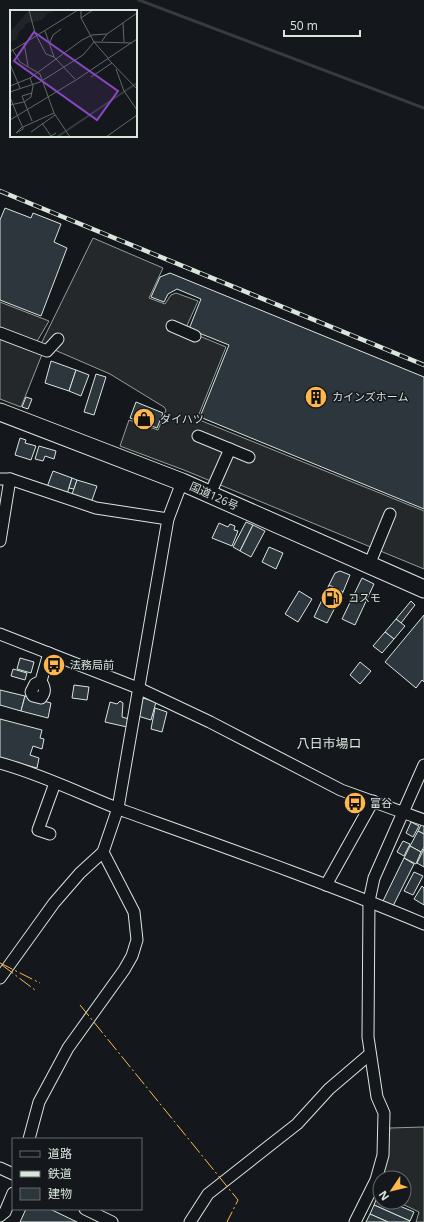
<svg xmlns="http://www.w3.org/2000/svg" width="424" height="1222" viewBox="0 0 424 1222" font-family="'Open Sans','Noto Sans JP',sans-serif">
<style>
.parking{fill:#24282b;stroke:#939e99}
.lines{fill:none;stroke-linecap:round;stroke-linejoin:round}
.stream{stroke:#363b3e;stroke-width:3}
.building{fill:#2c363c;stroke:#d8e6dc}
.minor-casing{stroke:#d8e6dc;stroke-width:13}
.highway-casing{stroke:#d8e6dc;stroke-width:19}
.minor{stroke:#14181c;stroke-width:11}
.highway{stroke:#14181c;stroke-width:17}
.rail-casing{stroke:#d8e6dc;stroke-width:4.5}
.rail{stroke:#14181c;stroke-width:3;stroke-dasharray:9;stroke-linecap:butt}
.power{stroke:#ffb74d;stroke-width:1;stroke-dasharray:14 3 2 3;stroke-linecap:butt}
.labels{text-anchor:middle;stroke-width:3;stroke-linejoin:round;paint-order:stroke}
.poi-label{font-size:11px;fill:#d8e6dc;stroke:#14181c;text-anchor:start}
.street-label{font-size:11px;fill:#d8e6dc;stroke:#14181c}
.quarter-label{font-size:13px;fill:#d8e6dc;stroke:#14181c}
.inset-river{fill:none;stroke:#363b3e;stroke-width:2}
.inset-road{fill:none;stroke:#626a69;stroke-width:1}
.view{fill:#8948c3;fill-opacity:0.15;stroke:#8948c3;stroke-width:2}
.inset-edge{fill:none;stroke:#d8e6dc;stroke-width:2}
</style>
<rect width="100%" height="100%" fill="#14181c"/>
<g class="parking">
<path d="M93 238 163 268 149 298 165 304 171 295 176 293 198 301 185 330 226 347 197 419 424 511V569L184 470 120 446 129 420 158 430 166 410 164 407 110 374 41 344Z"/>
<path d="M0 302 49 321 36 343 0 329Z"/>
<path d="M0 336 43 352 21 407 0 399Z"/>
<path d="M424 1127V1222H416L419 1212 398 1202H404V1178H382L390 1128Z"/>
</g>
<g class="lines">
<path class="stream" d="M139 0 424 108"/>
</g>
<g class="building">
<path d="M5 208 31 218 33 213 61 224 54 242 67 248 41 316 0 300V220Z"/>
<path d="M170 273 424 377V509L200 417 229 345 189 329 201 299 177 289 168 294 164 302 151 297 160 277Z"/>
<path d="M51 361 76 370 69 391 45 383Z"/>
<path d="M76 370 89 375 81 396 69 391Z"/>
<path d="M96 374 106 377 94 415 84 412Z"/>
<path d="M26 397 32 399 28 409 22 407Z"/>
<path d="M136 402 163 413 157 428 130 418Z"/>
<path d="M20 438 26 440 25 443 36 446 31 460 15 455Z"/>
<path d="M39 446 56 451 54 459 45 456 43 461 35 459Z"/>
<path d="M53 471 72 478 67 494 47 487Z"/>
<path d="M72 478 77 480 74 489 69 488Z"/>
<path d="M77 480 97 486 91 503 71 497Z"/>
<path d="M246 522 253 525 240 551 233 547Z"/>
<path d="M219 523 228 527 230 524 235 526 234 530 238 531 232 546 212 538Z"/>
<path d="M253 525 265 531 251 557 240 551Z"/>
<path d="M269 547 283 553 276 569 262 562Z"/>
<path d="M340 571 350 575 343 592 329 585 335 573Z"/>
<path d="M362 578 374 584 355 625 342 619Z"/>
<path d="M329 585 343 592 327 623 314 617Z"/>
<path d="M299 591 312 599 298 622 285 614Z"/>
<path d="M411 601 415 605 401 623 396 619Z"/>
<path d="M424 615V682L422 680 416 688 385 662Z"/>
<path d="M396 619 405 626 394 639 385 632Z"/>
<path d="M385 632 394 639 382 653 373 646Z"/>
<path d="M20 658 34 662 31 673 17 669Z"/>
<path d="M360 662 371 671 360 684 350 675Z"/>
<path d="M13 669 27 673 25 680 11 676Z"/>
<path d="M74 685 89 687 87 700 72 698Z"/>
<path d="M0 690 25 696 21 711 0 705Z"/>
<path d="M25 696 51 703 48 718 21 711Z"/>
<path d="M143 698 156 702 151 720 138 716Z"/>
<path d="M120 701 123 703 122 717 129 719 127 727 105 722 110 702 117 704Z"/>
<path d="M155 708 167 712 162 732 151 729Z"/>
<path d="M0 719 42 730 40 738 44 739 42 749 33 746 30 755 39 758 37 768 0 758Z"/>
<path d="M411 822 419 826 413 837 406 833Z"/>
<path d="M421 825 424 826V834L418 831Z"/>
<path d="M418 831 424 834V847L421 852 410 846Z"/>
<path d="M403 841 410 844 404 856 397 852Z"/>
<path d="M410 846 421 852 416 864 404 858Z"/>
<path d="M424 849V867L417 863Z"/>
<path d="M404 858 414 864 393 906 383 901Z"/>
<path d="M414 872 423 876 413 895 404 891Z"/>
<path d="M422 886 424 888V905L414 899Z"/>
<path d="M377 1197 380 1198V1202H390L414 1212 410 1221 374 1205Z"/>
<path d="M374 1205 410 1221 409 1222H388L370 1214Z"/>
<path d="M26 1209H50L77 1222H20Z"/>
<path d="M370 1214 388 1222H366Z"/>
</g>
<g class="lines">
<g class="minor-casing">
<g id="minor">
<path d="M172 326 195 336"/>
<path d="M0 333 47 351 58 339"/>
<path d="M198 436 249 457"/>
<path d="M0 479H10L96 508 168 519"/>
<path d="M210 494 230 449"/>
<path d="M0 541 10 479"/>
<path d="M369 565 390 514"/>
<path d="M0 634 138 688 210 722 341 790 424 820"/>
<path d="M41 681 35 684 31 692 33 696 41 698C46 692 45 688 41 681L49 653"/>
<path d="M0 763C44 775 85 796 127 812 227 848 326 883 424 924"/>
<path d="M50 834 38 830 55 783"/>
<path d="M326 885 373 801"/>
<path d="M0 978 54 903 80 873 103 852 118 808 168 519 182 482"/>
<path d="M29 1139 39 1102 68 1048 124 970 132 956 137 940 134 912 103 852"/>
<path d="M0 1168 13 1174"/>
<path d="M85 1209 112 1222"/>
<path d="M0 1216 5 1212 13 1193"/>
<path d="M190 1222 208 1194 297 1124 329 1089 370 1054"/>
<path d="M355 1222 376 1180 383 1155 384 1113 377 1097 368 1037 369 901 374 878 424 765"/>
</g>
</g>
<g class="highway-casing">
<path id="highway" d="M0 412 182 482 424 589"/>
</g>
<use href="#minor" class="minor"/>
<use href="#highway" class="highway"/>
<g class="rail-casing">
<path id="rail" d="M0 191 424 365"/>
</g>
<use href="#rail" class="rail"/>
<g class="power">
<path d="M0 963 40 983"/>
<path d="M2 965 35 990"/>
<path d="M80 1005 238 1200 227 1222"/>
</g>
</g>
<defs>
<g id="building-disc" transform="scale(1.15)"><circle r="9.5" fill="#ffb74d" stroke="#14181c"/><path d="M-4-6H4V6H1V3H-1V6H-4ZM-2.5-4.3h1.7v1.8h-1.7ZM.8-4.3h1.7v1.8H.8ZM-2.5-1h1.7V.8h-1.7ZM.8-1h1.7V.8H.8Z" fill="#111"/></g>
<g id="shop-disc" transform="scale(1.15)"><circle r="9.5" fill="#ffb74d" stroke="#14181c"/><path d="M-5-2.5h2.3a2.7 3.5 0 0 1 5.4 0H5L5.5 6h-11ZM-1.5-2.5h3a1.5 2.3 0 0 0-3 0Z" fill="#111"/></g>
<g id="fuel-disc" transform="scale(1.15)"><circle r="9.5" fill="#ffb74d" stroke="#14181c"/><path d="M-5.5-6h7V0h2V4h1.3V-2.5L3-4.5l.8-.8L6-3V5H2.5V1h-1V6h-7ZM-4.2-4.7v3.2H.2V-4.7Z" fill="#111"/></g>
<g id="bus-disc" transform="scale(1.15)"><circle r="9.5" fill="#ffb74d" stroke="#14181c"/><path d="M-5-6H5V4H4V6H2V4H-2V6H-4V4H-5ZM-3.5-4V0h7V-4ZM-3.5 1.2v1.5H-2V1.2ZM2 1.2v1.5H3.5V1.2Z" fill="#111"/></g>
</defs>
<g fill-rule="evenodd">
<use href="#building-disc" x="316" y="397"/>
<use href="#shop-disc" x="144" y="419"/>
<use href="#fuel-disc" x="332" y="598"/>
<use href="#bus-disc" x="54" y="665"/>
<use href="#bus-disc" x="355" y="803"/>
</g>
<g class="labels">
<g class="poi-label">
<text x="332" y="401">カインズホーム</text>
<text x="160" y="423">ダイハツ</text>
<text x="348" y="602">コスモ</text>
<text x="70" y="669">法務局前</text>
<text x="370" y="807">富谷</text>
</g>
<g class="street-label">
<text transform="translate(214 496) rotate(24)" y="4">国道126号</text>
</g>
<g class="quarter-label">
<text x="329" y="748">八日市場ロ</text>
</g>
</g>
<g transform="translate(10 10)">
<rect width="127" height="127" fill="#14181c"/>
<path d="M19 0H47L38 3 32 10 15 14V17L9 22 7 29 1 32 0 22Z" fill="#202428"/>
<path class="inset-river" d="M47 127 127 73"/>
<path class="inset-road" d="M19 0 25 23 36 44 44 47M71 0V8L84 32 122 33M71 8 83 0M113 13 114 32M35 21 44 47 65 69M92 31 97 24 127 3M40 32 43 25 51 19M14 33 18 56M2 39 10 52 30 64 44 103 60 127M0 42 68 0M98 49 127 79M0 54 10 78M106 59 114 81 127 100M81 67 102 53M0 76 20 68 72 30 82 25 97 24M0 82 30 72 73 45 84 32 98 48M22 83 12 86 22 111M0 87 8 107 13 118V119L6 123 12 117M0 95 14 92 21 87 23 76 20 68M0 110 66 70 127 29M32 113 41 126 46 123M13 117 44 103M21 122 45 105M96 127 127 105"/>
<path class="view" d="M24 22 108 81 87 110 4 51Z"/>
<rect width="127" height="127" class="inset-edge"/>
</g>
<rect x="12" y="1138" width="130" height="72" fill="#14181c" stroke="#626a69"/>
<rect x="20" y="1151" width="20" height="6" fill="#14181c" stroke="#626a69"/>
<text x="48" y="1158" font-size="12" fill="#d8e6dc">道路</text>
<rect x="20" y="1171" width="20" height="6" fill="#d8e6dc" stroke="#626a69"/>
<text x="48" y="1178" font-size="12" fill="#d8e6dc">鉄道</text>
<rect x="20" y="1188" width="20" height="12" fill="#2c363c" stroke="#626a69"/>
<text x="48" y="1198" font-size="12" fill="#d8e6dc">建物</text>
<g transform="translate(392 1190) rotate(235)"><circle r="19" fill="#14181c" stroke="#626a69"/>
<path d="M0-3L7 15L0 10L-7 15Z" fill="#ffb74d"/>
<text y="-6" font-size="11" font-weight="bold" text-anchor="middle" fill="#d8e6dc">N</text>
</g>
<path d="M284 30v6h76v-6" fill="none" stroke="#d8e6dc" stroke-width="2"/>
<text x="290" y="30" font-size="12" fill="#d8e6dc" stroke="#14181c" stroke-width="3" paint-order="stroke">50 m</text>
</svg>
